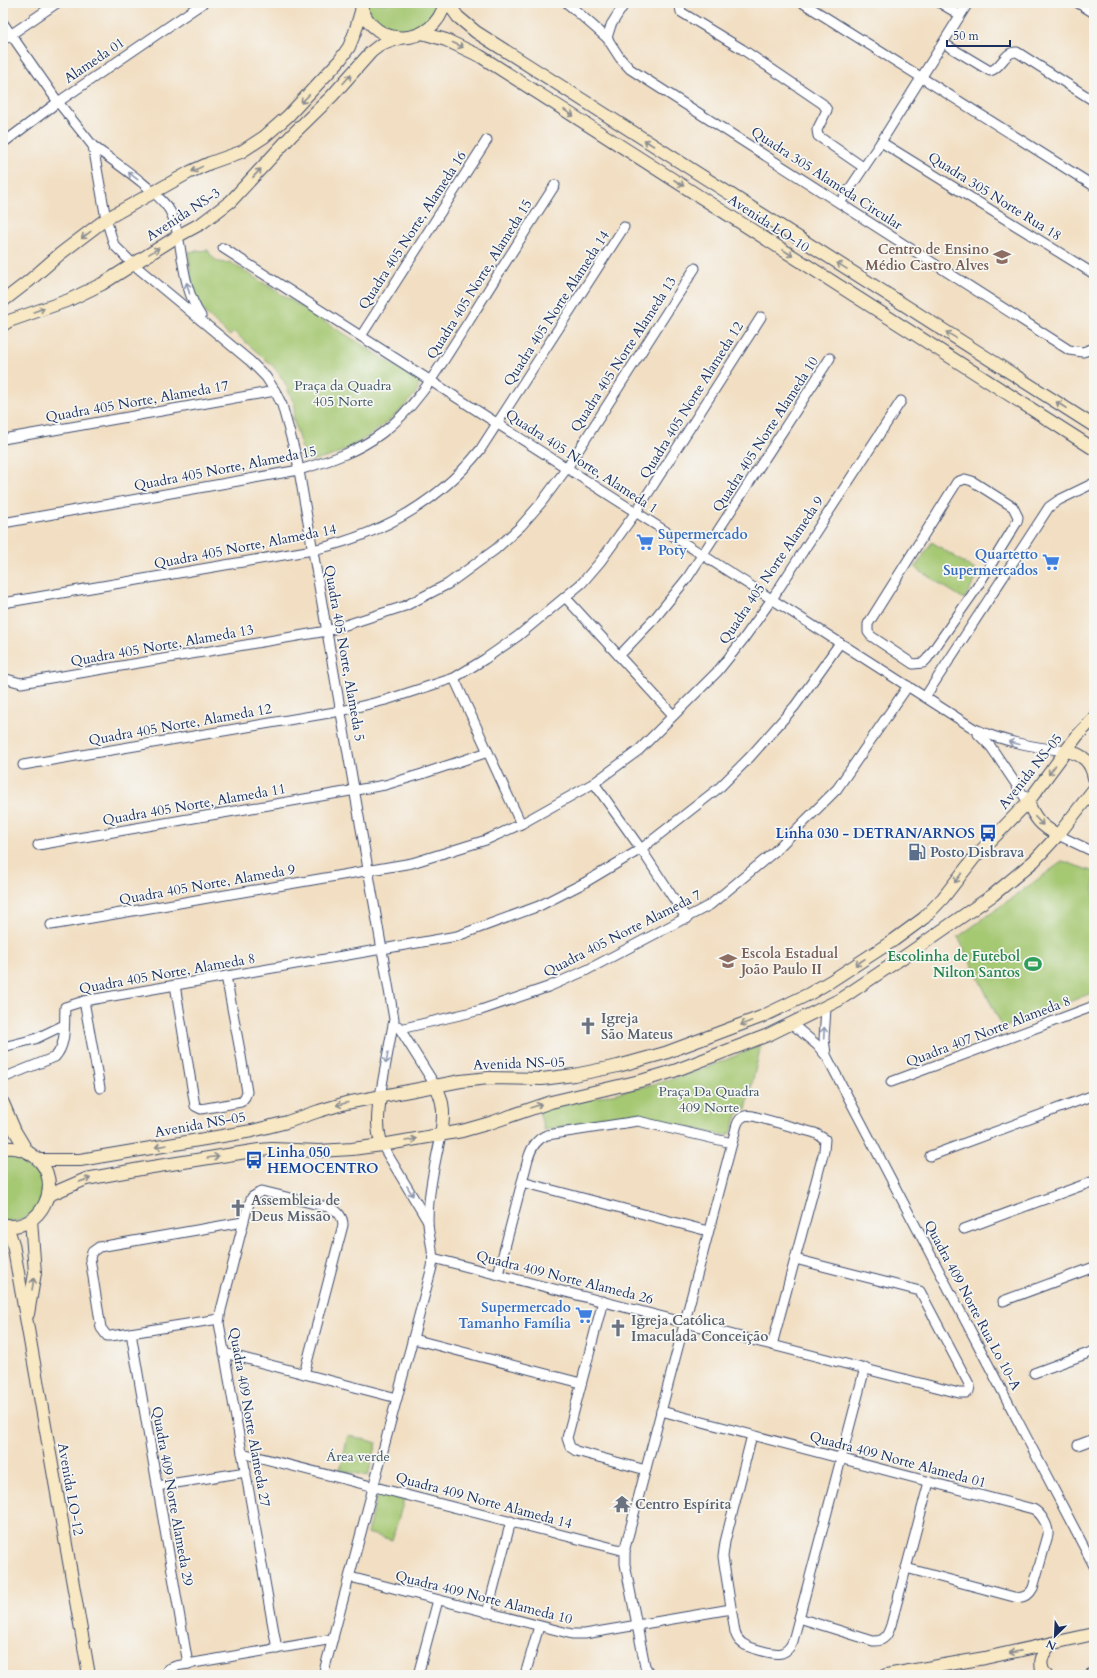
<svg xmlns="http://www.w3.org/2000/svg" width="1097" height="1678" viewBox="0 0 1097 1678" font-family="Cardo,serif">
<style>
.green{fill:#a5c872;stroke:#607c68}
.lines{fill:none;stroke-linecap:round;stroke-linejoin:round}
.street-casing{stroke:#3b496d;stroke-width:11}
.secondary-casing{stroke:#3b496d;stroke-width:14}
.street{stroke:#fff;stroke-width:9}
.secondary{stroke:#f8e8c3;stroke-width:12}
.oneway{stroke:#8a8c90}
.oneway2{stroke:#8d97ae}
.labels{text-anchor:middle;stroke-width:3.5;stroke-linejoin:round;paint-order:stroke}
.street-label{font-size:14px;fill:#1b2f5e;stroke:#f6f6f2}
.education-label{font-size:14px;font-weight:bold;fill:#785e54;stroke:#f6f6f2;text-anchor:end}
.park-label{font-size:14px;fill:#3e5563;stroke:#f6f6f2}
.shop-label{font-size:14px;font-weight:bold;fill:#366cbe;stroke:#f6f6f2;text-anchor:end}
.transit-label{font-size:14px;font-weight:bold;fill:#164399;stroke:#f6f6f2;text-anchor:end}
.service-label{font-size:14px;font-weight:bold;fill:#4e5e75;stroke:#f6f6f2;text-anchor:start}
.leisure-label{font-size:14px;font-weight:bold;fill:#27864d;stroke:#f6f6f2;text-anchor:end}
.worship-label{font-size:14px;font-weight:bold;fill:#5b616d;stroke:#f6f6f2;text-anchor:start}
</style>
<rect width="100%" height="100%" fill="#f6f6f2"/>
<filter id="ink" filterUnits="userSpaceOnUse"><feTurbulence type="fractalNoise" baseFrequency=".025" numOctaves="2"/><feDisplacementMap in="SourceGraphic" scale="8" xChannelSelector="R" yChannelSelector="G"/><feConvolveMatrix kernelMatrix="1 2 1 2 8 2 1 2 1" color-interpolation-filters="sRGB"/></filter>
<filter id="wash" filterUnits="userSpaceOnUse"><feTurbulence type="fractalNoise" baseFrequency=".012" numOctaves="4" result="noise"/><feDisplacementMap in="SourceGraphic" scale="16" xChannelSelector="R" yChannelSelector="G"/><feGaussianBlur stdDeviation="0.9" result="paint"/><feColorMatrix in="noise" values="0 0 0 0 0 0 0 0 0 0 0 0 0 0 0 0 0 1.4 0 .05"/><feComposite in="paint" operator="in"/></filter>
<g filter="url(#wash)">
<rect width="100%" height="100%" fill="#f2dfc3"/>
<g class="green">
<path d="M366 3H437C426 41 377 40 366 3Z"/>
<path d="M208 250C212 259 220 265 230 262L418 380C422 388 414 395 409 401 391 423 337 463 308 460L303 453 293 418 295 406 284 381 273 366 234 332 230 336C221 328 211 320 203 310 191 295 191 270 188 252Z"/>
<path d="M932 542 980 573 964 599 915 568Z"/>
<path d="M1063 861 1094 872V992L1003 1028 958 937Z"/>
<path d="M761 1045 746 1110 737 1115 731 1133 725 1136 638 1116H628L544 1130 539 1111C585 1099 631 1091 676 1078 705 1069 733 1057 761 1045Z"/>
<path d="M3 1152 24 1154 41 1168 46 1189 37 1210 19 1221H3Z"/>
<path d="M348 1435 377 1443 368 1476 340 1470Z"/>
<path d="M380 1495H383L404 1500 392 1540 367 1533 376 1499Z"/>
</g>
</g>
<g filter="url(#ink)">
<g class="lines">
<g class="street-casing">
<g id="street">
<path d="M567 3 607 38 620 58 630 69 1069 350 1083 352 1094 348"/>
<path d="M682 3 680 7 681 12 742 49 823 104 827 110 817 130 818 136 863 167"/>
<path d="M803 3 1094 186"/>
<path d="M940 3 960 15"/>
<path d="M1078 3 1094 13"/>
<path d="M3 23 58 102 93 146 106 219 114 245 133 264 250 361 266 377 275 391 282 405 297 459 394 1019 380 1096"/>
<path d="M607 38 611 25 625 3"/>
<path d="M3 40 57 3"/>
<path d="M943 43 990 71C1002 68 1004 51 1017 52L1094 101"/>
<path d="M881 142 1094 274"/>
<path d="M3 143 58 102 203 3"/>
<path d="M93 146C113 161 158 191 170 211 176 222 178 235 180 246 184 271 187 295 201 316"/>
<path d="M840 203 881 142 968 3"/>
<path d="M223 248 973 728C1003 742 1034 747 1066 751"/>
<path d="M361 336 487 140"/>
<path d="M3 439 275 391"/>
<path d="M965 479 972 481 1013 507 1018 517 1017 522 974 592 927 659 923 663 913 664 871 636 868 632V624L957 482Z"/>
<path d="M3 523 299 470C329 461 357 452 382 433 420 405 443 360 469 321 497 275 526 230 555 185"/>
<path d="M565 597 673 715"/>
<path d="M3 603 313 550C379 535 437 504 480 450L624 227"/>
<path d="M619 656 655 618 688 577 830 358"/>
<path d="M3 678 21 683 327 631 405 606 448 584 496 549 521 526 541 503 567 468 695 268"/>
<path d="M454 678 521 824"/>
<path d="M925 697 1049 507 1059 500 1094 483"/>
<path d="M978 734 991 747 1028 802"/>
<path d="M23 765 341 711 386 700 454 678 485 659 518 636 582 583 600 562 636 512 761 317"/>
<path d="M594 783 641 849 687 919"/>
<path d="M1058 835 1094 852"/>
<path d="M38 845 385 785 422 774 488 752"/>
<path d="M51 925 412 863 486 840 521 824 594 783 639 750 718 671 742 641 772 599 901 401"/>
<path d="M175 985 195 1106 201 1109 241 1102 245 1097 247 1092 241 1056 226 976"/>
<path d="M84 1001 100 1088"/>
<path d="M826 1008 824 1039 826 1054"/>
<path d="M792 1024 817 1045 827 1057 1094 1566"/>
<path d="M398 1026 435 1085"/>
<path d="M400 1029 481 1010 548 987 587 970 710 905 774 852 837 789 908 686"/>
<path d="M3 1047 35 1039 64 1025"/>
<path d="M3 1078 55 1057C67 1044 64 1024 65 1007L84 1001 457 936 539 906 584 883 641 849 720 787 750 757 795 706 840 643"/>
<path d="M891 1082 1094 1006"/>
<path d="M382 1145 428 1222"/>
<path d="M930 1156 1094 1095"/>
<path d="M522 1182 708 1231"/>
<path d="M964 1229 1094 1181"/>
<path d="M433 1258 959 1393H966L969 1391 970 1386 920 1291 795 1259"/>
<path d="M498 1274 528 1159C531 1148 536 1139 547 1135L638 1121 732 1143"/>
<path d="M603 1301 567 1438 570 1447 576 1451 646 1470"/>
<path d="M1003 1301 1094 1267"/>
<path d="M219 1319 111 1336H107L101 1328 90 1258 92 1252 99 1247 243 1222"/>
<path d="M131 1333 188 1664"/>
<path d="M413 1339 581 1383"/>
<path d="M224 1353 397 1398"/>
<path d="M1034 1373 1094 1351"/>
<path d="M661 1411 1033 1509C1041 1513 1049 1526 1048 1535L1033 1588C1029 1596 1023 1599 1014 1597L906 1568"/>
<path d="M752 1435 725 1542 723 1557 735 1632C736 1636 738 1640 742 1643 748 1648 774 1655 782 1653 787 1651 791 1646 793 1641L865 1368"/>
<path d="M1078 1445 1094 1439"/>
<path d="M242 1453 625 1551"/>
<path d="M157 1486 246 1472"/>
<path d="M350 1577 572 1634H585L731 1609"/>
<path d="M487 1613 511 1521"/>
<path d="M799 1618 873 1641C885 1642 888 1634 891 1625L929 1482"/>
<path d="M277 1649 219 1323 221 1310 247 1209 252 1197 262 1191 331 1208C338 1211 343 1217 343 1225L304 1374"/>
<path d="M164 1675 168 1669 176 1666 333 1639"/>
<path d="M323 1675 432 1267C435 1251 428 1237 428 1221 428 1193 435 1163 441 1135"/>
<path d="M418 1675 438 1600"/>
<path d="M525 1675 539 1626"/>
<path d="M650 1675 645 1666 625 1564V1548L736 1128C738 1119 743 1114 753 1116L815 1133 825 1139 824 1151 772 1345"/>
</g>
</g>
<g class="secondary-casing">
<g id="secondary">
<path d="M448 3 458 17 476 32 1094 426"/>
<path d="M361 6C374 50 434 47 445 3"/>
<path d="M422 33 446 40 480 56 1094 449"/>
<path d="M3 301 29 281 60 254 106 219 190 172 210 163 241 152 264 137 288 116 340 60 349 47 355 32 362 8"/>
<path d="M3 325 9 321 69 300 102 284 178 236 202 223 231 201 292 135 332 96 371 52 380 45 400 38"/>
<path d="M1066 751C1083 754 1091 762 1094 778"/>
<path d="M1028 802C1035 819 1041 826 1058 835"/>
<path d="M435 1085C445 1102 444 1116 441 1135"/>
<path d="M380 1096C378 1113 376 1129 382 1145"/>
<path d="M3 1103 15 1131 27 1151"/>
<path d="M3 1148C16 1147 25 1149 35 1157 66 1181 41 1234 3 1225"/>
<path d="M39 1160H80L252 1131 287 1122 319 1111 346 1103 461 1081 489 1078 542 1079 574 1075 618 1066 665 1053 761 1017 809 994 831 981 894 940 924 918 943 898 974 858 1028 802 1077 736 1094 718"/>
<path d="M49 1195 86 1179 146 1168 259 1150 272 1149 319 1151 352 1149 382 1145 462 1131 490 1123 551 1102 644 1080 674 1071 768 1035 839 1000 908 954 993 895 1034 861 1058 835 1094 789"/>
<path d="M7 1225 13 1244 89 1675"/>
<path d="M28 1314 35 1273 31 1220"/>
<path d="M886 1675 985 1658 1094 1634"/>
<path d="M1046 1675C1037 1665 1042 1654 1050 1645"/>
<path d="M1091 1675 1094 1674"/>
</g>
</g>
<use href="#street" class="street"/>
<use href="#secondary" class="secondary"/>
</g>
<defs><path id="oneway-shaft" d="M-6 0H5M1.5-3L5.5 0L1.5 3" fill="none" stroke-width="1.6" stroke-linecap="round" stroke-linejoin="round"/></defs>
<g class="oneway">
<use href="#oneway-shaft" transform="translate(458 45) rotate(24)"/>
<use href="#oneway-shaft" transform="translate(347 79) rotate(-49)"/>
<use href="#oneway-shaft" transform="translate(305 99) rotate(134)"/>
<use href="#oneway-shaft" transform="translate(569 113) rotate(33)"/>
<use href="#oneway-shaft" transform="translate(649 143) rotate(-147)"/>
<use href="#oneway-shaft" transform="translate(197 169) rotate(154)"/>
<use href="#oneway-shaft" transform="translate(257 173) rotate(-47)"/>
<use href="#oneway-shaft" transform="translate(679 183) rotate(33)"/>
<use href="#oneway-shaft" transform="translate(86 235) rotate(142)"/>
<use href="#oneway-shaft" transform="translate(154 251) rotate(-32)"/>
<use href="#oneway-shaft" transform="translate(788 253) rotate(33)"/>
<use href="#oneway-shaft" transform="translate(842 266) rotate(-148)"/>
<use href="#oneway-shaft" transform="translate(39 310) rotate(-20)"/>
<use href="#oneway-shaft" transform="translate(951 335) rotate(-148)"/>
<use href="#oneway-shaft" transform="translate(1061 405) rotate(-147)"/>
<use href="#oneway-shaft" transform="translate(1052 770) rotate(127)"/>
<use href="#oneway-shaft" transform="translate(1039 821) rotate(46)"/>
<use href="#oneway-shaft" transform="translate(958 878) rotate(127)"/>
<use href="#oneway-shaft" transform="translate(860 962) rotate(147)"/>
<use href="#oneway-shaft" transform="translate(746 1023) rotate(158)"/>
<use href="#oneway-shaft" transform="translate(342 1104) rotate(166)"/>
<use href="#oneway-shaft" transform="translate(536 1106) rotate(-18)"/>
<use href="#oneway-shaft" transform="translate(411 1140) rotate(-10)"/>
<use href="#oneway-shaft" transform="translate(161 1146) rotate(170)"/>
<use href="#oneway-shaft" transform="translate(213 1157) rotate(-9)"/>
<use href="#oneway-shaft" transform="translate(85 1180) rotate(-19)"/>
<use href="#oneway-shaft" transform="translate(33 1284) rotate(-81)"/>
<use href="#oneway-shaft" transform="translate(1015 1652) rotate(169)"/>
</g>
<g class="oneway2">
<use href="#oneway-shaft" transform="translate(133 176) rotate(-142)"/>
<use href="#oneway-shaft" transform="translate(188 288) rotate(-105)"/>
<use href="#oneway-shaft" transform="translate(1014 743) rotate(-166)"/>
<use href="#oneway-shaft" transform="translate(824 1033) rotate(-87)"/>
<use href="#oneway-shaft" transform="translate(387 1058) rotate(101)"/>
<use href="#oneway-shaft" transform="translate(410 1191) rotate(59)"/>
</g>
</g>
<defs>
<g id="school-bare" transform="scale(1.38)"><path d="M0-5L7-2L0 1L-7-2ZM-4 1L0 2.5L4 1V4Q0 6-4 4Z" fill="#8d6e63" stroke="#f6f6f2" stroke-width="2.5" paint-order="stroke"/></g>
<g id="supermarket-bare" transform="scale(1.38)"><path d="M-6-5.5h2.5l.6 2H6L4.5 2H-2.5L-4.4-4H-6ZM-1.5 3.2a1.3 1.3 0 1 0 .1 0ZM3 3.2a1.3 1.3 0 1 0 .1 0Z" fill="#3f7fe0" stroke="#f6f6f2" stroke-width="2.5" paint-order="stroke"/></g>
<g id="bus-bare" transform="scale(1.38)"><path d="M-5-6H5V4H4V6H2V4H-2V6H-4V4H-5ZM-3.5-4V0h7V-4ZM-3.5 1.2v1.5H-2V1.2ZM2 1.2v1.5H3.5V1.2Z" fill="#1a4fb4" stroke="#f6f6f2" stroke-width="2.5" paint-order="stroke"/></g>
<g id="fuel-bare" transform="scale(1.38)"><path d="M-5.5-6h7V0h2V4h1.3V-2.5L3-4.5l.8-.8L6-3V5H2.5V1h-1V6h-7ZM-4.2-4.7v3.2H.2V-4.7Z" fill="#5c6f8a" stroke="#f6f6f2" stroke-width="2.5" paint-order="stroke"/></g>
<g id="stadium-bare" transform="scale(1.38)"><path d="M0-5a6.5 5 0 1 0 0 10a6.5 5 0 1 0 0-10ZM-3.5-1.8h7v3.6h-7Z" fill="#2e9e5b" stroke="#f6f6f2" stroke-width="2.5" paint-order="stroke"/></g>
<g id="church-bare" transform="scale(1.38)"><path d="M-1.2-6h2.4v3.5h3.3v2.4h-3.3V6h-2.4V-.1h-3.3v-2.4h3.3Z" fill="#6b7280" stroke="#f6f6f2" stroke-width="2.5" paint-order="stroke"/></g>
<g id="temple-bare" transform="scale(1.38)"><path d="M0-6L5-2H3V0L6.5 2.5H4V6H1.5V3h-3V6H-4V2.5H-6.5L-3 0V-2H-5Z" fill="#6b7280" stroke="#f6f6f2" stroke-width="2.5" paint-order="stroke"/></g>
</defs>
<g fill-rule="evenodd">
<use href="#school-bare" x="1002" y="257"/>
<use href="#supermarket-bare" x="645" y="542"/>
<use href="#supermarket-bare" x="1051" y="562"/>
<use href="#bus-bare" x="988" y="833"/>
<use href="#fuel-bare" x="917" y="852"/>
<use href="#school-bare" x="728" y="961"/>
<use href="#stadium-bare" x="1033" y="964"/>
<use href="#church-bare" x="588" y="1026"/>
<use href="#bus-bare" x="254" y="1160"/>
<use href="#church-bare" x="238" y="1208"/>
<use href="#supermarket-bare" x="584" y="1315"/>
<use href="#church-bare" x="618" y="1328"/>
<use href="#temple-bare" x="622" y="1504"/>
</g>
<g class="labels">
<g class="street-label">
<text transform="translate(94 60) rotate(-34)" y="5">Alameda 01</text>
<text transform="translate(827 178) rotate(33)" y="5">Quadra 305 Alameda Circular</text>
<text transform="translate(995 196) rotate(32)" y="5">Quadra 305 Norte Rua 18</text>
<text transform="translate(183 214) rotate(-33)" y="5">Avenida NS-3</text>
<text transform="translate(769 223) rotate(33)" y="5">Avenida LO-10</text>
<text transform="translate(412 230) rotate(-57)" y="5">Quadra 405 Norte, Alameda 16</text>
<text transform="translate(479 279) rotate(-58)" y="5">Quadra 405 Norte, Alameda 15</text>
<text transform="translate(556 308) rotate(-57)" y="5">Quadra 405 Norte Alameda 14</text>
<text transform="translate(623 354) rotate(-57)" y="5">Quadra 405 Norte Alameda 13</text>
<text transform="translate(691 400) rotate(-58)" y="5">Quadra 405 Norte Alameda 12</text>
<text transform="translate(137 401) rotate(-10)" y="5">Quadra 405 Norte, Alameda 17</text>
<text transform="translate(765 434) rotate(-57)" y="5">Quadra 405 Norte Alameda 10</text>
<text transform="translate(582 461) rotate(33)" y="5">Quadra 405 Norte, Alameda 1</text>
<text transform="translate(225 468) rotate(-11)" y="5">Quadra 405 Norte, Alameda 15</text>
<text transform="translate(245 546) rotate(-11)" y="5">Quadra 405 Norte, Alameda 14</text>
<text transform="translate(771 570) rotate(-56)" y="5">Quadra 405 Norte Alameda 9</text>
<text transform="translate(162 645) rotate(-10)" y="5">Quadra 405 Norte, Alameda 13</text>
<text transform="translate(345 653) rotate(80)" y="5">Quadra 405 Norte, Alameda 5</text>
<text transform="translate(180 724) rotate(-10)" y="5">Quadra 405 Norte, Alameda 12</text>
<text transform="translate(1030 771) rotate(-51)" y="5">Avenida NS-05</text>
<text transform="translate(194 804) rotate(-10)" y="5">Quadra 405 Norte, Alameda 11</text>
<text transform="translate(207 884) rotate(-10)" y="5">Quadra 405 Norte, Alameda 9</text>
<text transform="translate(622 933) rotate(-27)" y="5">Quadra 405 Norte Alameda 7</text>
<text transform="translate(167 973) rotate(-10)" y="5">Quadra 405 Norte, Alameda 8</text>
<text transform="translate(988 1031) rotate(-21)" y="5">Quadra 407 Norte Alameda 8</text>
<text transform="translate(519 1063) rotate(-2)" y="5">Avenida NS-05</text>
<text transform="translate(200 1124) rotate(-10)" y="5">Avenida NS-05</text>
<text transform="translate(565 1277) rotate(14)" y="5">Quadra 409 Norte Alameda 26</text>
<text transform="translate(973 1305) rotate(62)" y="5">Quadra 409 Norte Rua Lo 10-A</text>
<text transform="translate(250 1417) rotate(80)" y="5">Quadra 409 Norte Alameda 27</text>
<text transform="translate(898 1459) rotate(15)" y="5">Quadra 409 Norte Alameda 01</text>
<text transform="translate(71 1489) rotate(80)" y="5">Avenida LO-12</text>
<text transform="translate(173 1496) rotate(80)" y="5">Quadra 409 Norte Alameda 29</text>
<text transform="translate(484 1500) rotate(15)" y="5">Quadra 409 Norte Alameda 14</text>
<text transform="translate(484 1597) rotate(14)" y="5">Quadra 409 Norte Alameda 10</text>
</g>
<g class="education-label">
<text x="989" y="254">Centro de Ensino<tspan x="989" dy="16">Médio Castro Alves</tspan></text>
<text x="741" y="958" text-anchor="start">Escola Estadual<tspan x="741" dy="16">João Paulo II</tspan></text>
</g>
<g class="park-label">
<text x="343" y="390">Praça da Quadra<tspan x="343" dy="16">405 Norte</tspan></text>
<text x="709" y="1096">Praça Da Quadra<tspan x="709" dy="16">409 Norte</tspan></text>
<text x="358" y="1461">Área verde</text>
</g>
<g class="shop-label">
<text x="658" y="539" text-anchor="start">Supermercado<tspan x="658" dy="16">Poty</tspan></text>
<text x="1038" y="559">Quartetto<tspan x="1038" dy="16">Supermercados</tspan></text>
<text x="571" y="1312">Supermercado<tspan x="571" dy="16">Tamanho Família</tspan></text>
</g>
<g class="transit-label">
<text x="975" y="838">Linha 030 - DETRAN/ARNOS</text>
<text x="267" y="1157" text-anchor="start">Linha 050<tspan x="267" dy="16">HEMOCENTRO</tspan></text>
</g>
<g class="service-label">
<text x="930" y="857">Posto Disbrava</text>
</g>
<g class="leisure-label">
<text x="1020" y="961">Escolinha de Futebol<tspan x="1020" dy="16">Nilton Santos</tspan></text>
</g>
<g class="worship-label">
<text x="601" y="1023">Igreja<tspan x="601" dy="16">São Mateus</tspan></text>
<text x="251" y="1205">Assembleia de<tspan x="251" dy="16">Deus Missão</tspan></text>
<text x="631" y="1325">Igreja Católica<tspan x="631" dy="16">Imaculada Conceição</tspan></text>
<text x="635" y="1509">Centro Espírita</text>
</g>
</g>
<rect width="1097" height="1678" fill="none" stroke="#f6f6f2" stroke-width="16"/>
<g transform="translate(1055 1636) rotate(204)" stroke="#f6f6f2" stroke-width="3" paint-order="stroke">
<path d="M0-3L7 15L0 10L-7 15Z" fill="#1b2f5e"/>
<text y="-6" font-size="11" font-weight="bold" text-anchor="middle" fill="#1b2f5e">N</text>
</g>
<path d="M947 40v6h63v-6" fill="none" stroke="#1b2f5e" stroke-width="2"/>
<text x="953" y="40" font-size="12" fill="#1b2f5e" stroke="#f6f6f2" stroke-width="3" paint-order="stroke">50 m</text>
</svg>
